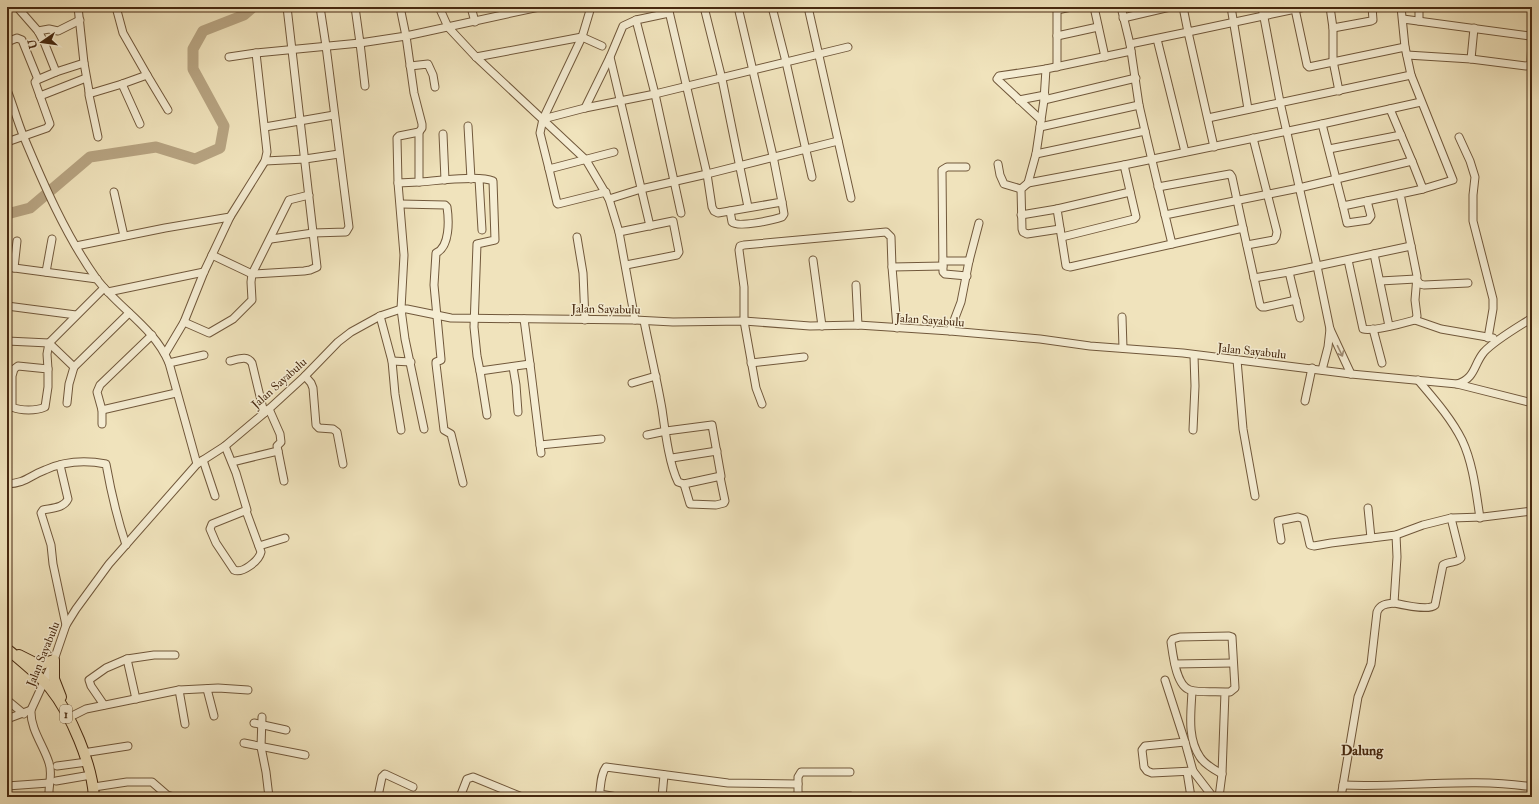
<svg xmlns="http://www.w3.org/2000/svg" width="1539" height="804" viewBox="0 0 1539 804" font-family="'IM FELL Double Pica',serif">
<style>
.lines{fill:none;stroke-linecap:round;stroke-linejoin:round}
.river{stroke:#b7a482;stroke-width:11}
.minor-casing{stroke:#71583b;stroke-width:9}
.highway-casing{stroke:#472910;stroke-width:12}
.minor{stroke:#f5edd3;stroke-width:7}
.highway{stroke:#f0e3bc;stroke-width:10}
.oneway{stroke:#9e8b72}
.labels{text-anchor:middle;stroke-width:3;stroke-linejoin:round;paint-order:stroke}
.shield{fill:#f5edd3;stroke:#7b644a;stroke-width:1}
.shield-label{font-size:11px;font-weight:bold;fill:#472910}
.street-label{font-size:12px;fill:#472910;stroke:#f5edd3}
.quarter-label{font-size:14px;font-weight:bold;fill:#472910;stroke:#f5edd3}
</style>
<rect width="100%" height="100%" fill="#f0e3bc"/>
<filter id="stains"><feTurbulence type="fractalNoise" baseFrequency=".005" numOctaves="4"/><feColorMatrix values="0 0 0 0 .2 0 0 0 0 .09 0 0 0 0 .02 0 0 0 .5 -.17"/></filter>
<radialGradient id="worn" r=".72"><stop offset=".6" stop-color="#630" stop-opacity="0"/><stop offset="1" stop-color="#630" stop-opacity=".3"/></radialGradient>
<g class="lines">
<path class="river" d="M7 214 30 208 90 157 156 147 195 159 220 148 224 126 193 69V49L203 31 244 15 253 7"/>
<g class="minor-casing">
<g id="minor">
<path d="M17 7 38 31 44 42 56 72 37 80"/>
<path d="M78 7 84 63 89 91 92 93 122 84 147 75 123 33 116 7"/>
<path d="M210 7H214"/>
<path d="M355 7 360 43 406 36 400 7"/>
<path d="M439 7 448 27 476 57 586 160 609 199 641 189 707 174 838 141"/>
<path d="M471 7 475 22"/>
<path d="M591 7 582 37 543 119 540 133 549 169 614 152"/>
<path d="M668 7 707 174 712 207 714 211 718 213 782 202 773 156 738 7"/>
<path d="M704 7 722 79 748 207"/>
<path d="M772 7 786 62 812 177"/>
<path d="M808 7 851 198"/>
<path d="M1094 7 1105 57"/>
<path d="M1121 7 1130 44 1139 105 1145 131"/>
<path d="M1183 7 1188 32 1305 7"/>
<path d="M1231 7 1248 109"/>
<path d="M1262 7 1280 102 1317 266 1330 329 1351 374"/>
<path d="M1330 7 1333 28V61L1339 91"/>
<path d="M1419 7V21"/>
<path d="M1295 9 1307 65 1309 67 1405 47"/>
<path d="M1057 10 1071 7"/>
<path d="M1123 18 1170 7"/>
<path d="M1403 19 1530 36 1532 38 1531 62 1530 65 1526 66 1471 59 1407 55"/>
<path d="M636 20 655 94 681 213"/>
<path d="M1333 28 1371 21 1373 20 1372 7"/>
<path d="M38 31 49 29 58 31 80 20"/>
<path d="M1057 36 1098 27"/>
<path d="M1157 39 1185 152"/>
<path d="M7 42 17 38 22 40 37 77V80L35 82 50 124 47 128 7 142"/>
<path d="M1130 44 1188 32 1214 147"/>
<path d="M229 57 256 53 360 43 365 86"/>
<path d="M476 57 582 37 602 46"/>
<path d="M1471 59 1474 28"/>
<path d="M410 66 428 64 433 75 435 87"/>
<path d="M1057 67V7"/>
<path d="M56 72 84 63"/>
<path d="M147 75 168 110"/>
<path d="M122 84 140 124"/>
<path d="M7 90C13 105 17 120 23 135 43 183 66 236 96 278 118 308 154 327 169 363L197 464"/>
<path d="M89 91V95L98 137"/>
<path d="M40 96 86 78"/>
<path d="M1019 100 1045 95"/>
<path d="M1044 100 1136 78"/>
<path d="M585 108 610 57"/>
<path d="M1390 109 1412 161"/>
<path d="M1208 118 1411 75"/>
<path d="M543 119 585 108 655 94 848 47"/>
<path d="M1041 120 997 79 999 76 1046 69"/>
<path d="M1322 124 1343 206 1400 194"/>
<path d="M468 126 471 179"/>
<path d="M265 127 334 115"/>
<path d="M1040 127 1139 105"/>
<path d="M443 134 445 180"/>
<path d="M1459 137 1470 161 1475 177 1473 195V221L1493 299V309L1488 338"/>
<path d="M1329 149 1401 135"/>
<path d="M1036 154 1145 131 1165 215"/>
<path d="M265 161 305 159 339 154"/>
<path d="M998 164 1000 175 1004 184 1021 189"/>
<path d="M1124 165 1322 124 1421 102"/>
<path d="M966 167H947L942 170 943 272 945 274 967 276"/>
<path d="M549 169 557 203 558 204 606 192"/>
<path d="M479 179 482 230"/>
<path d="M419 182C435 181 479 175 493 181L495 240 477 244 474 327 477 356 480 371 530 364 541 453"/>
<path d="M398 183 419 182V132"/>
<path d="M1028 183 1124 165 1136 217 1134 219 1062 237"/>
<path d="M1158 187 1230 174 1232 177 1243 228"/>
<path d="M114 192 124 236"/>
<path d="M1130 192 1057 209 1066 266 1070 267 1172 244"/>
<path d="M609 199 619 232 635 320"/>
<path d="M401 204 445 205 447 207C449 220 450 247 436 253L434 285 441 359V360L436 362V364L444 430 451 434 463 483"/>
<path d="M1343 206 1347 223 1368 220 1371 216 1367 201"/>
<path d="M730 211 732 222C738 228 773 220 782 217L784 214 782 202"/>
<path d="M1021 215 1057 209"/>
<path d="M650 226 610 57 623 26 636 20 669 13"/>
<path d="M1060 229 1027 234 1023 232 1022 229 1021 189 1028 183 1036 154 1044 100 1046 69 1131 51"/>
<path d="M619 232 673 221 679 252 677 255 626 265"/>
<path d="M577 237 583 273 585 320"/>
<path d="M271 239 313 233 346 232 349 227 326 46 320 7"/>
<path d="M1247 245 1274 240 1276 237 1277 232 1253 138"/>
<path d="M76 246 165 228 230 217 265 161 267 152 256 53"/>
<path d="M1374 254 1389 326"/>
<path d="M212 255 252 274"/>
<path d="M813 260 822 326"/>
<path d="M1348 260 1363 329C1373 332 1404 323 1415 320L1417 316 1415 300 1417 276 1411 246"/>
<path d="M943 261H969"/>
<path d="M7 267 97 279"/>
<path d="M892 267 943 266"/>
<path d="M14 268 17 241"/>
<path d="M46 272 52 239"/>
<path d="M1289 272 1300 318"/>
<path d="M252 274 304 271 310 270 317 267 287 7"/>
<path d="M1254 278 1289 272 1411 246 1400 194 1423 189"/>
<path d="M1380 281 1416 279 1420 284 1424 285 1468 283"/>
<path d="M856 285 858 325"/>
<path d="M108 292 204 272"/>
<path d="M1296 300 1265 307H1262L1260 305 1243 228 1172 244 1165 215 1299 188 1412 161 1423 189 1453 180 1411 75 1405 47 1401 7"/>
<path d="M7 306 76 315"/>
<path d="M380 316 392 361 395 394 401 430"/>
<path d="M1122 317 1123 348"/>
<path d="M524 319 530 364"/>
<path d="M1415 320 1441 329 1493 338"/>
<path d="M644 321C650 351 657 380 662 409 665 430 669 464 678 482L684 484 721 476 712 425 666 431 647 435"/>
<path d="M184 322 209 333 233 319 252 300 251 282 252 274 289 200 309 195"/>
<path d="M1373 329 1382 363"/>
<path d="M950 331 961 302 969 261 979 223"/>
<path d="M7 341 49 343 74 367 69 384 67 403"/>
<path d="M165 354 184 322 204 272 230 217"/>
<path d="M1237 360 1243 429 1255 496"/>
<path d="M230 361C239 359 247 355 252 363L264 413"/>
<path d="M392 361 411 362"/>
<path d="M169 363 204 355"/>
<path d="M751 363 804 357"/>
<path d="M74 367 129 313"/>
<path d="M513 367 516 385 518 412"/>
<path d="M48 369 47 354 49 343 104 288"/>
<path d="M1322 370 1328 347 1330 329"/>
<path d="M480 371 487 415"/>
<path d="M7 375 12 376 14 369 18 366 48 369V387L45 407C36 411 21 411 12 407V376"/>
<path d="M305 376 311 383 313 388 316 425 319 428 333 429 337 432 343 464"/>
<path d="M1418 380C1434 399 1451 418 1462 440 1473 463 1476 492 1480 518"/>
<path d="M632 383 656 376"/>
<path d="M1457 384C1476 378 1473 365 1484 352 1495 340 1518 327 1532 318"/>
<path d="M1305 401 1312 368"/>
<path d="M762 404 756 388 744 321V287L739 250 740 246 744 245 886 232 891 237 892 267 897 328"/>
<path d="M269 409 280 434 281 442 277 446 284 481"/>
<path d="M102 410 176 393"/>
<path d="M102 424V410L97 392 100 385 152 335"/>
<path d="M424 429 405 339 401 309 404 255 398 183 397 138 399 136 419 132 422 128V124L414 93 406 36 539 7"/>
<path d="M1193 430 1195 386 1194 356"/>
<path d="M540 445 601 439"/>
<path d="M225 446 236 473 247 510 212 524 210 529 216 543 234 570C242 574 259 561 261 552L246 511"/>
<path d="M672 458 717 451"/>
<path d="M203 460 215 496"/>
<path d="M232 462 278 451"/>
<path d="M60 465 68 499C64 508 52 508 43 510L41 513 51 545 53 564 66 625"/>
<path d="M7 484C26 483 29 476 45 470 65 461 85 460 106 464 111 492 117 518 126 545"/>
<path d="M684 484 690 504 716 505 724 503 725 501 720 477"/>
<path d="M1368 508 1371 538"/>
<path d="M1281 540 1278 521 1298 517 1304 519 1310 545 1314 546 1331 543 1396 535 1423 525 1451 518 1483 517 1532 511"/>
<path d="M259 546 285 538"/>
<path d="M1394 603C1403 605 1429 611 1435 605L1443 565C1449 561 1458 563 1461 558L1451 518"/>
<path d="M1175 664 1233 663"/>
<path d="M1165 680 1185 742 1145 746 1142 750 1144 767 1147 771 1152 773 1193 771"/>
<path d="M207 689 214 716"/>
<path d="M179 690 185 724"/>
<path d="M1192 691C1191 713 1187 738 1200 757 1205 765 1215 770 1222 774"/>
<path d="M136 699 127 659 154 655H175"/>
<path d="M7 700 24 714"/>
<path d="M104 705 91 686 89 680 106 668 127 659"/>
<path d="M262 717 261 747 266 772 269 797"/>
<path d="M68 718 86 709 179 690 218 688 248 690"/>
<path d="M7 719 31 710"/>
<path d="M254 723 286 730"/>
<path d="M1185 742 1193 771 1213 797"/>
<path d="M244 743 305 755"/>
<path d="M83 753 128 746"/>
<path d="M57 766 87 762"/>
<path d="M1187 772 1191 797"/>
<path d="M56 781 91 775"/>
<path d="M1343 785C1405 788 1471 777 1532 787"/>
<path d="M7 786 49 783"/>
<path d="M94 787 127 782H152L167 795 174 797"/>
<path d="M600 794 617 797"/>
<path d="M378 796 382 777 385 774 413 787"/>
<path d="M798 796H850"/>
<path d="M49 797C48 786 53 774 49 763 44 746 30 729 31 710L54 660 66 625 76 609 109 564 197 464 225 446 269 409 305 376 338 342 351 332 380 316 401 309H407L451 318 635 320 673 322 744 321 810 326 858 325 950 331 1040 339 1090 346 1183 353 1351 374 1457 384 1532 403"/>
<path d="M460 797 467 779 473 777 522 797"/>
<path d="M599 797C601 787 600 775 606 767L728 783 798 784"/>
<path d="M662 797 664 775"/>
<path d="M798 797V777L801 772H850"/>
<path d="M1219 797 1222 774 1225 692C1214 691 1201 693 1190 690 1176 686 1173 655 1171 642L1173 639 1180 637 1229 636 1232 637 1235 688 1230 692H1225"/>
<path d="M1341 797 1358 697 1371 664 1377 612C1380 604 1387 604 1394 603L1397 557 1396 535"/>
</g>
</g>
<g class="highway-casing">
<g id="highway">
<path d="M7 649C19 659 40 676 50 688 71 714 92 764 94 797"/>
<path d="M19 655 39 665 54 660V679L61 697"/>
</g>
</g>
<use href="#minor" class="minor"/>
<use href="#highway" class="highway"/>
</g>
<defs><path id="oneway-shaft" d="M-6 0H5M1.5-3L5.5 0L1.5 3" fill="none" stroke-width="1.6" stroke-linecap="round" stroke-linejoin="round"/></defs>
<use class="oneway" href="#oneway-shaft" transform="translate(1340 351) rotate(64)"/>
<g class="labels">
<rect class="shield" x="60" y="705" width="12" height="18" rx="3"/>
<g class="shield-label">
<text x="66" y="718">1</text>
</g>
<g class="street-label">
<text transform="translate(606 309) rotate(1)" y="4">Jalan Sayabulu</text>
<text transform="translate(930 320) rotate(4)" y="4">Jalan Sayabulu</text>
<text transform="translate(1252 351) rotate(6)" y="4">Jalan Sayabulu</text>
<text transform="translate(279 383) rotate(-42)" y="4">Jalan Sayabulu</text>
<text transform="translate(43 654) rotate(-68)" y="4">Jalan Sayabulu</text>
</g>
<g class="quarter-label">
<text x="1362" y="755">Dalung</text>
</g>
</g>
<rect width="1539" height="804" fill="none" stroke="#f0e3bc" stroke-width="24"/>
<rect x="8" y="8" width="1523" height="788" fill="none" stroke="#472910" stroke-width="2"/>
<rect x="12" y="12" width="1515" height="780" fill="none" stroke="#472910"/>
<g transform="translate(42 42) rotate(257)" stroke="#f5edd3" stroke-width="3" paint-order="stroke">
<path d="M0-3L7 15L0 10L-7 15Z" fill="#472910"/>
<text y="-6" font-size="11" font-weight="bold" text-anchor="middle" fill="#472910">U</text>
</g>
<rect width="100%" height="100%" filter="url(#stains)"/>
<rect width="100%" height="100%" fill="url(#worn)"/>
</svg>
